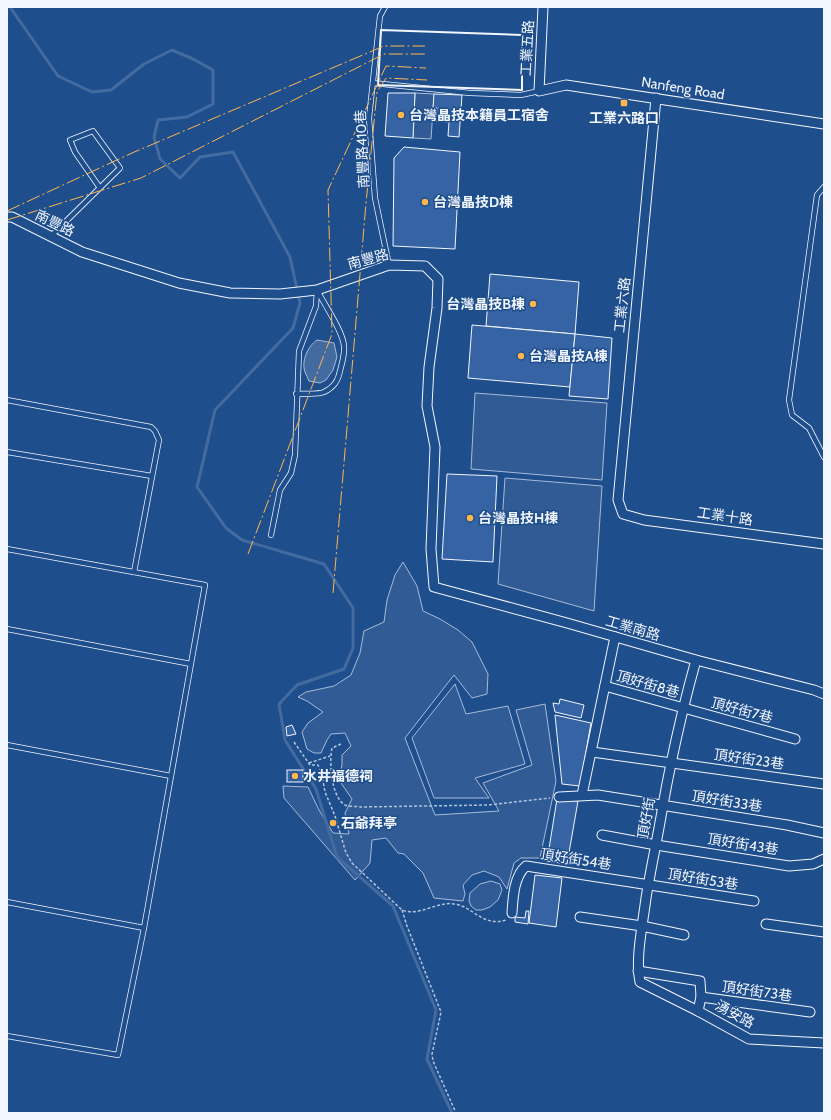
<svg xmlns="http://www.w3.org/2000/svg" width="831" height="1120" viewBox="0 0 831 1120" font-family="Cabin,'Noto Sans TC',sans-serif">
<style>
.built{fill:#305b95;stroke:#a8bbd7}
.water{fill:#446ba0;stroke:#a8bbd7}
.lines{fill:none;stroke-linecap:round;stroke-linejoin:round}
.stream{stroke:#446ba0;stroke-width:3}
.building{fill:#3563a3;stroke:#f2f6ff}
.lane-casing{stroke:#f2f6ff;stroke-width:6}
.street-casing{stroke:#f2f6ff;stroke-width:11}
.path{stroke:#b3c4dc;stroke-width:1.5;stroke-dasharray:3 2;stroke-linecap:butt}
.lane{stroke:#1f4e8c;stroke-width:4.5}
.street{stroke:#1f4e8c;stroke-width:9}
.wall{stroke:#f2f6ff;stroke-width:2}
.power{stroke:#ffb74d;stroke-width:1;stroke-dasharray:14 3 2 3;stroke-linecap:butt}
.poi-dot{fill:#ffb74d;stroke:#1f4e8c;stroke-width:1.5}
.labels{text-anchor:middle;stroke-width:3;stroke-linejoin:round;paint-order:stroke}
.street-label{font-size:14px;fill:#f2f6ff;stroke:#1f4e8c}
.poi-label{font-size:14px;font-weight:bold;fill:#f2f6ff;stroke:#1f4e8c;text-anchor:start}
</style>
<rect width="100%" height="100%" fill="#1f4e8c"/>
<g class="built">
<path d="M415 93 434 94 431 139 413 138Z"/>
<path d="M475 393 607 403 602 480 471 469Z"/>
<path d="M505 478 602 486 594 611 498 584Z"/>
<path d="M403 562 417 586 423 611 440 619 458 630 472 642 488 674 487 694 472 698 454 675 405 738 435 815 499 811 483 783 532 765 516 710 545 704 556 781 540 858H521L514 863 507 889 499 877 484 871 472 875 463 885 465 894 463 901 434 898 423 873 404 854 398 853 386 838 372 840 370 863 355 880 284 798 283 786 308 787 319 810 333 833 349 834 345 813 352 799 339 780 342 765V755L351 746 345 733 331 734 327 740 321 753H314L307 749 302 732 308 723 323 712 307 701 298 697 306 692 334 686 351 675 360 653 364 631 384 622 387 600 395 575Z"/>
<path d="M455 684 466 714 508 706 525 764 475 778 489 798H434L412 738Z"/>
<path d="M491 881 500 884 502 890 498 900 490 907 482 910H476L471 906 469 901 470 893 480 884Z"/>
</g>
<path class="water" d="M317 340 334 343 337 357 333 370 326 380 320 383 309 381C308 378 306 375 305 372 301 361 308 346 317 340Z"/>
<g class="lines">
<path class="stream" d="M10 7 58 76 92 92 111 90 144 64 172 50 193 59 213 70V104L187 117 158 120 154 137 160 159 180 178 200 157 233 152 290 257 300 303 293 328 215 410 197 487 226 528 242 540 324 564 353 608V648L344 669 297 685 279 704 285 740 316 789 337 857 393 906 436 1010 427 1059 452 1113"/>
</g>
<g class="building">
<path d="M388 93H415L413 138 385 136Z"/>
<path d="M434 94 462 95 459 137 448 136 449 122 436 121 437 108H433Z"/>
<path d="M404 147 460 152 455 249 393 246 394 158Z"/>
<path d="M490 274 579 282 575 334 486 326Z"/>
<path d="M472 325 575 334 570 387 468 378Z"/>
<path d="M575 334 612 338 608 399 569 396Z"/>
<path d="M447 474 497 476 493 562 442 559Z"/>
<path d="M560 699 584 705 581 718 555 712 553 703 559 704Z"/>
<path d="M555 715 591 723 580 786 562 784Z"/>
<path d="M292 725 296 734 287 736 286 727Z"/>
<rect x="287" y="770" width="16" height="12"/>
<path d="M557 799 578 801 567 864 547 861Z"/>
<path d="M535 875 562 878 556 927 529 923Z"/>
<path d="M526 911H529L528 924 515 922V917L525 918Z"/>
</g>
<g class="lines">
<g class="lane-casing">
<g id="lane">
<path d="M385 7 380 16 369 118 375 198 389 265"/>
<path d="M373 83 470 93 521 95 539 91"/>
<path d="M824 187 817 195 789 400 792 415 809 428 824 457"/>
<path d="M50 237 120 168 93 131 70 140 75 152 100 188"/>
<path d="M296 394C305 393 317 395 324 392 334 387 338 381 340 371 342 363 345 354 344 346 343 331 324 304 317 290"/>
<path d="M7 400 151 427 155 431 159 440 134 572"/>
<path d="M7 452 152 476"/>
<path d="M271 535 280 490 291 473 295 455 299 351 316 306 317 290"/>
<path d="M7 549 205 585 144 928 118 1055 7 1036"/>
<path d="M7 629 191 664"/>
<path d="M7 745 171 776"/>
<path d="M7 902 144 928"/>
</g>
</g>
<g class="street-casing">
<g id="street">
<path d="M543 7 539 91 566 85 824 124"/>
<path d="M656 98 618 500 623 514 644 520 824 544"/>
<path d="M7 217H12L82 252 179 283 230 293 280 294 317 290 389 265 425 266 438 279 437 308 429 367 427 406 435 447 431 549 434 587 567 623 696 660 814 690 824 694"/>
<path d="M696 660C682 710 672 755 663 805 658 836 651 867 646 898 643 923 635 959 640 982L698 1011 749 1039 824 1043"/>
<path d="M605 686 795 739"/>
<path d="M592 752 824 784"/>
<path d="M582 795 615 637"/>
<path d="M559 797 598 795 787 825 824 833"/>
<path d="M602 835 656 845 789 866 813 864 824 859"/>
<path d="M512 913C513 897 514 876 526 866L754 901"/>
<path d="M580 917 642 926 684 935"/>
<path d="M766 924 824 932"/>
<path d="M638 971 700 981 701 997 698 1011"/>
<path d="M701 997 810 1012"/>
</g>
</g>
<g class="path">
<path d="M294 742 310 765H318L322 775 325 792 335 816 346 853 352 863 402 910C419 917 437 901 454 904 475 907 481 927 507 920"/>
<path d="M341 744 332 748C329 762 331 797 345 805 349 807 357 806 361 807L488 805 550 798"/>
<path d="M309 763 330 756"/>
<path d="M402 910 407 926 441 1012 432 1054 433 1061 456 1113"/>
</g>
<use href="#lane" class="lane"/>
<use href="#street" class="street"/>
<path class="wall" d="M381 30 522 35V90L378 85Z"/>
<g class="power">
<path d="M7 211 132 153 384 46H425"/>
<path d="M7 220 141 178 384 54H425"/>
<path d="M248 554 332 334 328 190 386 66 426 68"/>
<path d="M333 593 366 203 377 92 386 78 427 80"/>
</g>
</g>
<g class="poi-dot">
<rect x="620" y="99" width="8" height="8" rx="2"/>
<circle cx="401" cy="115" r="4"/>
<circle cx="425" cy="202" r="4"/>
<circle cx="533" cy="304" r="4"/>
<circle cx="521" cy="356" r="4"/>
<circle cx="470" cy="518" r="4"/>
<circle cx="295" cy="776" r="4"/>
<circle cx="333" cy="823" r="4"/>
</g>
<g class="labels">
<g class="street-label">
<text transform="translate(527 48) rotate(-87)" y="5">工業五路</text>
<text transform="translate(683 88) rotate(9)" y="5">Nanfeng Road</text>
<text transform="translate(362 149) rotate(-93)" y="5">南豐路410巷</text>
<text transform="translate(55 223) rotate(26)" y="5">南豐路</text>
<text transform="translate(368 259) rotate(-15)" y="5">南豐路</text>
<text transform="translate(622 305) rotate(-84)" y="5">工業六路</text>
<text transform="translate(725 516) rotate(8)" y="5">工業十路</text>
<text transform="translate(633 628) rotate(16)" y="5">工業南路</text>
<text transform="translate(648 684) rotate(16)" y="5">頂好街8巷</text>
<text transform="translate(742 710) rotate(15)" y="5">頂好街7巷</text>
<text transform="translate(749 759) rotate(8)" y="5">頂好街23巷</text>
<text transform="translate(727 801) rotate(9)" y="5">頂好街33巷</text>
<text transform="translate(646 818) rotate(-80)" y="5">頂好街</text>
<text transform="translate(743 844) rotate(9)" y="5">頂好街43巷</text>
<text transform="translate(576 859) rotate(9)" y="5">頂好街54巷</text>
<text transform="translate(703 879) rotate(9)" y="5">頂好街53巷</text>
<text transform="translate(757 991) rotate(8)" y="5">頂好街73巷</text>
<text transform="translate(735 1014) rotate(28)" y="5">湧安路</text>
</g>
<g class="poi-label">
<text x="409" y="120">台灣晶技本籍員工宿舍</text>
<text x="624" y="123" text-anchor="middle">工業六路口</text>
<text x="433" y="207">台灣晶技D棟</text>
<text x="525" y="309" text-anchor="end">台灣晶技B棟</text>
<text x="529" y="361">台灣晶技A棟</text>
<text x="478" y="523">台灣晶技H棟</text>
<text x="303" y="781">水井福德祠</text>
<text x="341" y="828">石爺拜亭</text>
</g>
</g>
<rect width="831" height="1120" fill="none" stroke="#f2f6ff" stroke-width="16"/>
</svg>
